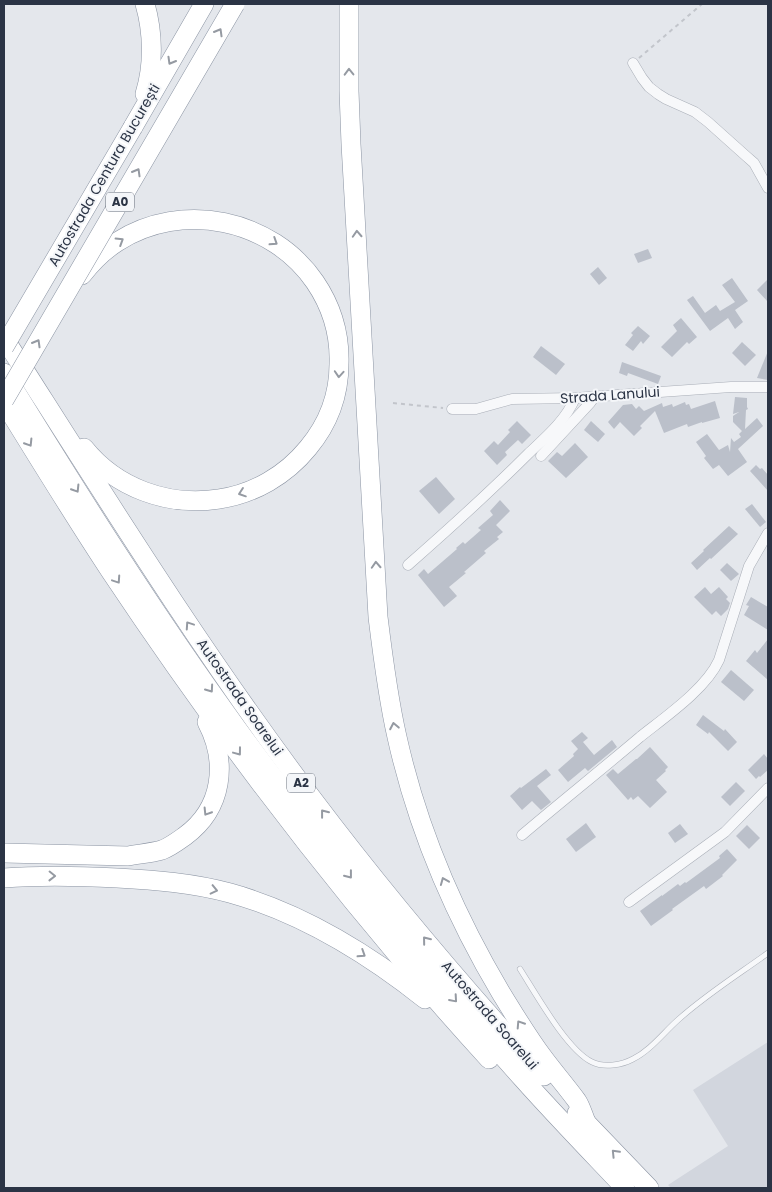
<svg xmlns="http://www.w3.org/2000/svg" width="772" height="1192" viewBox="0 0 772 1192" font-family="Poppins,sans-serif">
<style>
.built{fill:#d2d6de}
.building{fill:#bbc0ca}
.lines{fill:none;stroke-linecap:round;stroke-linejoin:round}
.service-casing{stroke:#a9aeb7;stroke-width:6}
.minor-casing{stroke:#a9aeb7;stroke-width:11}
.motorway-casing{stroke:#8b94a3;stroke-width:20}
.path{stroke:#c2c5cb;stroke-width:2;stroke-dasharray:4 4;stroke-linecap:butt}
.service{stroke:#f7f8fa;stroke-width:5}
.minor{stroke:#f7f8fa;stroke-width:10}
.motorway{stroke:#fff;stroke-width:19}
.motorway-bridge-casing{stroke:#8b94a3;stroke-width:20;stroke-linecap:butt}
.motorway-bridge{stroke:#fff;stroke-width:19}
.oneway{stroke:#959aa2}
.labels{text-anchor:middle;stroke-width:4;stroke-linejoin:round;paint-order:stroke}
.shield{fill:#f4f6f9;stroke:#676e7b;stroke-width:1}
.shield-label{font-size:12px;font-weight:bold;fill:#2b3445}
.street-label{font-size:14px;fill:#2b3445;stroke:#f4f6f9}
</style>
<rect width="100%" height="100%" fill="#e4e7ec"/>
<path class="built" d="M768 1042V1188H671L668 1185 728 1146 693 1090Z"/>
<g class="building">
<path d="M648 249 652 258 638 263 634 254Z"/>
<path d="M598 267 607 278 599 285 590 274Z"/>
<path d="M732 278 748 301 735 310 743 322 735 329 728 318 710 331 687 300 693 296 705 313 716 305 720 311 735 302 722 285Z"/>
<path d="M768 279V302L757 290Z"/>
<path d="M681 318 697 337 689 344 687 342 672 357 661 347 677 331 673 325Z"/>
<path d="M638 326 650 336 643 344 641 341 633 351 625 345 633 335 631 333Z"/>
<path d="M742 342 756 355 745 366 732 353Z"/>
<path d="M541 346 565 364 556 375 533 357Z"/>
<path d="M768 351V380L757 378Z"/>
<path d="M622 362 661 376 658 384 628 373 627 376 619 373Z"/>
<path d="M735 397 747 398V407L748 409 746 410 745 429 757 418 763 426 738 449 747 462 728 476 719 465 713 469 704 458 706 456 696 442 707 434 719 450 728 445 730 452 731 438 734 442 741 437 739 434 742 431 733 422V416L739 412 733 414Z"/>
<path d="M715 401 720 418 702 423V422L688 427 687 424 664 433 655 411 640 426 642 428 634 436 620 422 614 429 608 422 623 405 632 404 636 409 639 406 644 411 662 403 663 407 672 404 673 407 685 402 686 405 689 404 691 409Z"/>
<path d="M517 421 531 435 522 444 518 440 505 452 507 455 497 465 484 451 494 441 498 445 510 432 508 430Z"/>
<path d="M591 421 605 434 598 442 584 430Z"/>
<path d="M575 443 588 457 566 478 548 461 557 452 562 456Z"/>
<path d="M756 465 760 469 762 468 768 475V491L750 471Z"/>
<path d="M436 477 455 499 439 514 419 491Z"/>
<path d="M500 500 510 511 496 525 503 532 497 537 499 539 484 551 486 553 464 572 466 573 449 587 457 596 444 607 418 575 424 569 428 574 457 549 456 548 463 542 465 544 481 530 478 528 493 515 490 511Z"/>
<path d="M752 504 766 522 760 527 745 509Z"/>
<path d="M729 526 738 534 711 559 710 558 697 570 691 563 704 551 703 550Z"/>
<path d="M727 563 739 574 731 581 720 570Z"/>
<path d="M705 587 711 594 719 587 728 597 726 599 730 603 728 609 721 616 716 611 712 615 694 597Z"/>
<path d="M751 597 768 607V630L744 615 749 606 746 605Z"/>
<path d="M768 639V680L746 661 755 650 757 653Z"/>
<path d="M731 670 754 690 744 701 721 682Z"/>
<path d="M703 715 724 731 725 729 737 742 728 751 709 732 708 734 696 725Z"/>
<path d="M582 732 588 738 583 742 594 755 612 740 617 747 588 771 585 768 568 782 558 770 574 756 573 754 578 749 571 741Z"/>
<path d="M650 747 668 767 665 770 666 771 656 780 667 792 650 808 638 796 633 800 631 797 628 800 606 775 613 769 618 774 636 759H637Z"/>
<path d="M764 754 768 759V770L760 777 759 776 756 779 748 770Z"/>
<path d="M546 769 551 775 537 786 551 802 541 810 532 801 522 810 510 796 520 787 521 788Z"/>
<path d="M736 782 745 791 730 806 721 797Z"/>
<path d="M586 823 596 837 576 852 566 839Z"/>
<path d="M680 824 688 834 675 843 668 833Z"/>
<path d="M747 825 760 838 749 849 736 836Z"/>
<path d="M727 849 737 860 722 875 723 876 706 889 704 886 672 909 673 910 651 926 640 911 662 895V896L678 884 680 886 685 882 686 883 720 858 719 856Z"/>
</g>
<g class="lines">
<g class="service-casing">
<path id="service" d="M520 969C536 994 567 1050 592 1062 604 1068 622 1065 633 1059 651 1050 664 1032 679 1019 707 994 739 974 768 953"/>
</g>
<g class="minor-casing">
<g id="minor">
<path d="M633 63 642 78 649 87 658 94 666 99 695 112 708 122 746 156 754 163 768 188"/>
<path d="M452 409H476L512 399 575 398 731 387H768"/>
<path d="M541 456 590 403 595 396"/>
<path d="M408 565C449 529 490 492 529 453 546 437 566 420 575 398"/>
<path d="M522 835C561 802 601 770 640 737 665 717 706 689 719 660L749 566 768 533"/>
<path d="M629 902 725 832 768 788"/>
</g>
</g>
<g class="motorway-casing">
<g id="motorway">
<path d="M349 4V91L351 144 378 617C383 658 388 698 397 737 417 827 454 914 501 993 514 1014 527 1036 542 1056 553 1071 566 1086 577 1101 581 1107 583 1115 586 1122"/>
<path d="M145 94C154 65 153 32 145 4"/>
<path d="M133 127 204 4"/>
<path d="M82 275C92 262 103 251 117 242 182 200 272 219 315 282 332 307 340 335 339 364 339 395 328 424 308 448 286 475 254 494 219 499 168 507 116 488 84 448"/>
<path d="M4 338C103 493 200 650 311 797 384 894 462 986 544 1076"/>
<path d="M4 373C78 493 153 613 236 727 325 849 422 966 523 1079 556 1116 591 1152 625 1188"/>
<path d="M4 402C39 459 74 516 111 572 225 743 351 908 489 1059"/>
<path d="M4 853 128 856C139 854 151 853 162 850 170 847 178 841 185 836 223 808 228 762 207 722"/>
<path d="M4 878C42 875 79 876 117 878 155 880 193 883 230 893 302 913 367 953 425 999"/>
<path d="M577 1113 649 1188"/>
</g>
</g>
<g class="path">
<path d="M639 58 702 4"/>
<path d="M393 403 443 408"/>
</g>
<use href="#service" class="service"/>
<use href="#minor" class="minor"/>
<use href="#motorway" class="motorway"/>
<g class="motorway-bridge-casing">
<g id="motorway-bridge">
<path d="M4 347 133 127"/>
<path d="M4 400 235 4"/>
</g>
</g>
<use href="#motorway-bridge" class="motorway-bridge"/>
</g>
<defs><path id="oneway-chevron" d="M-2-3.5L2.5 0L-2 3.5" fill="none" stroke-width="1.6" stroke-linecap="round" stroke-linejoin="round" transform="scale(1.25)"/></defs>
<g class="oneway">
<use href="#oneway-chevron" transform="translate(219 32) rotate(-60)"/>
<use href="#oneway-chevron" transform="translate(171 61) rotate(120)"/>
<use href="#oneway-chevron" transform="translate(349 72) rotate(-91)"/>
<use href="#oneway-chevron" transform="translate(137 172) rotate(-60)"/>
<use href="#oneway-chevron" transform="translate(357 234) rotate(-93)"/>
<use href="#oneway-chevron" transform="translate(120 241) rotate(-32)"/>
<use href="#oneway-chevron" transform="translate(274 242) rotate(33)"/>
<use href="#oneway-chevron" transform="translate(37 343) rotate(-60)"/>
<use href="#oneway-chevron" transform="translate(339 374) rotate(94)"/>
<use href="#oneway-chevron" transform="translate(29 443) rotate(58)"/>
<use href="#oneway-chevron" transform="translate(76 489) rotate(58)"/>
<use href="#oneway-chevron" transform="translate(242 493) rotate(161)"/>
<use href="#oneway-chevron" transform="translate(376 565) rotate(-93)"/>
<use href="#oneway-chevron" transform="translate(117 580) rotate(56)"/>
<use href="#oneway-chevron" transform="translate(189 625) rotate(-124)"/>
<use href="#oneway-chevron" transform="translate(210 689) rotate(55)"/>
<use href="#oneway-chevron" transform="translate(394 726) rotate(-101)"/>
<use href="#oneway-chevron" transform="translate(238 752) rotate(53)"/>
<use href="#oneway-chevron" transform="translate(207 812) rotate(122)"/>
<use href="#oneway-chevron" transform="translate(324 813) rotate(-128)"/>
<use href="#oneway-chevron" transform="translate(349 875) rotate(52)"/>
<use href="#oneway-chevron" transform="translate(52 876) rotate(1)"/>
<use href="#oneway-chevron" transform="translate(444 881) rotate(-112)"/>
<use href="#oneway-chevron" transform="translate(214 890) rotate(13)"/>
<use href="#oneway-chevron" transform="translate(426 940) rotate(-129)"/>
<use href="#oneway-chevron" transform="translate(362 954) rotate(33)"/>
<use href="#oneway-chevron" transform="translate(454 999) rotate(49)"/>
<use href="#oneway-chevron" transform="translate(520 1024) rotate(-123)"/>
<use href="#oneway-chevron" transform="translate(615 1153) rotate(-134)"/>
</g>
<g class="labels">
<g class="shield">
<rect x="106" y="192.5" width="28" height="19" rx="4"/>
<rect x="287" y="773.5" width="28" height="19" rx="4"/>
</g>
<g class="shield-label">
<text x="120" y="206">A0</text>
<text x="301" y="787">A2</text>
</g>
<g class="street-label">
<text transform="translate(104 175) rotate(-60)" y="5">Autostrada Centura București</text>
<text transform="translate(610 395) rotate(-4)" y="5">Strada Lanului</text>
<text transform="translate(240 697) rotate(55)" y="5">Autostrada Soarelui</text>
<text transform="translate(490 1015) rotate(49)" y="5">Autostrada Soarelui</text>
</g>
</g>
<rect width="772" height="1192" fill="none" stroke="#2b3445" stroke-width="10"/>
</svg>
